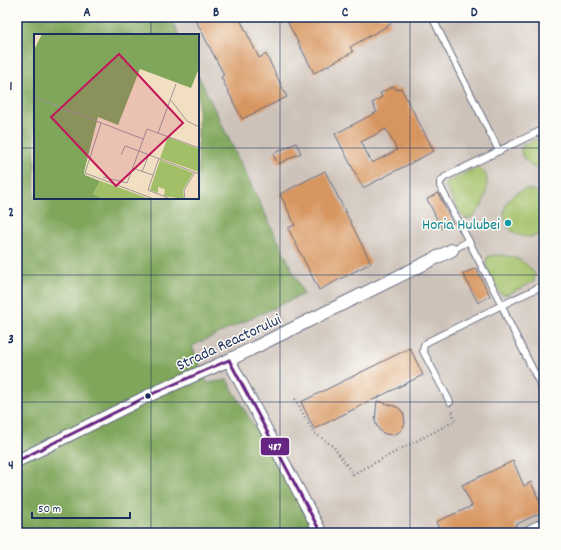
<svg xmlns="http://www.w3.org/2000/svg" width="561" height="550" viewBox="0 0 561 550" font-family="Dekko,sans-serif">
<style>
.industrial{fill:#cdc2b9}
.green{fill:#a1bf66;stroke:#5e7762}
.forest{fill:#80a65b;stroke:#4e6a5c}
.building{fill:#d7955f;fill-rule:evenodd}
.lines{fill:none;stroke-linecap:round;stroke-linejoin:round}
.lane-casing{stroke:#666c80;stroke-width:8}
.street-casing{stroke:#666c80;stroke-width:14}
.path{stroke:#666c80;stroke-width:2.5;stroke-dasharray:1 3;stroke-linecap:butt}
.lane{stroke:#fff;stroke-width:6}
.street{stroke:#fff;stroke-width:12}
.bus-1-casing{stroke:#fdfcf7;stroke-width:6}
.bus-1{stroke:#662483;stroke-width:3}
.grid{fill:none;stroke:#1b2f5e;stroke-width:1;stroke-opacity:0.55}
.culture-dot{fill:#0f9aa8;stroke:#fdfcf7;stroke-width:1.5}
.bus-dot{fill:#1b2f5e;stroke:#fdfcf7;stroke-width:1.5}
.labels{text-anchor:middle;stroke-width:3;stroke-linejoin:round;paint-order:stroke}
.culture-label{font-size:16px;fill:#0d838f;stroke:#fdfcf7;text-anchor:end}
.street-label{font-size:16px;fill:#1b2f5e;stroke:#fdfcf7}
.inset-road{fill:none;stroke:#9c9899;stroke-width:1}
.view{fill:#c2185b;fill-opacity:0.15;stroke:#c2185b;stroke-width:2}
.inset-edge{fill:none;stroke:#1b2f5e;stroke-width:2}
.line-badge{stroke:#fdfcf7;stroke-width:1.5}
.badge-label{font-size:11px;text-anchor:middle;font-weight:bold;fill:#fff}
.neatline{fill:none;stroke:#1b2f5e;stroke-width:1.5}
.grid-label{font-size:13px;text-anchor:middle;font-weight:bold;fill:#1b2f5e}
</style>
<rect width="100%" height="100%" fill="#fdfcf7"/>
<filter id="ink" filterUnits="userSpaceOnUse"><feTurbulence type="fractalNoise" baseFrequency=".025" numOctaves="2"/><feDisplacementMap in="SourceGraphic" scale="8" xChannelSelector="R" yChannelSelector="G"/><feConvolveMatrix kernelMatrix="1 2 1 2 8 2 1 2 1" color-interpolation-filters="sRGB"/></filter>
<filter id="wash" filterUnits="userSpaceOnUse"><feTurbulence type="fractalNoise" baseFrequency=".012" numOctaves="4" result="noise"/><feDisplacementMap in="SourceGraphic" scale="16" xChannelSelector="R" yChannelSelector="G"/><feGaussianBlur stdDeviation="0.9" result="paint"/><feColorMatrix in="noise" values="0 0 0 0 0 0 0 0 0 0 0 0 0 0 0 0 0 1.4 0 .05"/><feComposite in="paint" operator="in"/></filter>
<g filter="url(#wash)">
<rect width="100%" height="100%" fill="#f2dec0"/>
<path class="industrial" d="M170 17H544V533H317L207 383 191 345 304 294 198 75V35H179Z"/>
<g class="green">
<path d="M544 135V172C534 169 515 157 523 145Z"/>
<path d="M477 168C481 169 484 170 485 173 492 186 482 217 466 219L461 214 446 187V184L447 182 471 170Z"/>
<path d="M527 189C534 190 539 192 544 196V231C533 241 513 238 507 224 498 207 511 192 527 189Z"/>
<path d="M495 255C513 255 524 259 535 274L534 281 530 284 508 294 503 295 500 293C496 286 479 262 489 256 490 256 494 255 495 255Z"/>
</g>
<path class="forest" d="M17 17H170L179 35H35V198H198V75L304 294 192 346 207 383 227 380 317 533H17Z"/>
<g id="blocks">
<g class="building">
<path d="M194 17H239L259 58 266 54 287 97 242 119 221 77 224 75Z"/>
<path d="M285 17H387L391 24 350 47 353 52 314 73Z"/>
<path d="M394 86 396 90 401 88 434 151 363 188 335 134 377 112 372 103 382 97 380 93ZM386 129 397 150 372 163 361 142Z"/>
<path d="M296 143 301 153 278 164 273 154Z"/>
<path d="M325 171 371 263 319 290 288 228 295 225 280 194Z"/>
<path d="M438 193 453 223 442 229 427 199Z"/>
<path d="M476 268 490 296 478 303 463 274Z"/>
<path d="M410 348 423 375 314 429 301 402Z"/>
<path d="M377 401 397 407 401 410 404 415 405 422 403 428 398 433 392 435 385 434 380 431 377 426 375 421Z"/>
<path d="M513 461 524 486 531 482 544 511 515 525 519 533H441L436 522 472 506 462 485Z"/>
</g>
</g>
</g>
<g filter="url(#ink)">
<use href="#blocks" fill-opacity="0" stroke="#666c80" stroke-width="1"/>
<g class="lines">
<g class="lane-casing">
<g id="lane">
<path d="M432 17 499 151"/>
<path d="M544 129 445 177 440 182V186L502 305 544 285"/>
<path d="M452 250 469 241"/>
<path d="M450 402 423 351 424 345 429 341 502 305 507 318 544 392"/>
<path d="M524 533 530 528 544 521"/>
</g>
</g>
<g class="street-casing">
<g id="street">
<path d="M229 360 321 533"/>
<path d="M17 461 152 394 229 360 452 250"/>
</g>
</g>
<path class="path" d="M295 399 313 432 333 446 353 474 455 421 452 410"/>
<use href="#lane" class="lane"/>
<use href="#street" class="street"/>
<g class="bus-1-casing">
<g id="bus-1">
<path d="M229 360 321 533"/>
<path d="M17 461 152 394 229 360"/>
</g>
</g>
<use href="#bus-1" class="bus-1"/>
</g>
</g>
<path class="grid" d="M151 17V35M280 17V533M410 17V533M17 148H35M198 148H544M151 198V533M17 275H544M17 402H544"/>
<circle class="culture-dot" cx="508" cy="223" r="4"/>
<circle class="bus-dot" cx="148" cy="396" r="3.5"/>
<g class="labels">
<g class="culture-label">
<text x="500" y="229">Horia Hulubei</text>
</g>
<g class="street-label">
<text transform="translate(228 341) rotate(-25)" y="6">Strada Reactorului</text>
</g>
</g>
<g transform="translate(34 34)">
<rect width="165" height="165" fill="#f2dec0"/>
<path d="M134 103 165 115V138L126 124ZM126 126 159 139 149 156 150 165 130 162 131 155 124 153V159L116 156ZM66 147 78 151 116 165H70L59 160Z" fill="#a1bf66"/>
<path d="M8 0H165V34L157 54 106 35 84 91 64 83 50 138 51 141 66 147 59 160 70 165H0V16Z" fill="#80a65b"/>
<path class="inset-road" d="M0 63 109 105M136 65 153 87 165 93M67 89 51 139 120 165M124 99 142 50M165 114 113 95 105 117 165 140M125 124 114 156 137 165M98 134 119 141M108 138 115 120M69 143 93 149 105 117 91 112 87 121M151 165 150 156 161 138"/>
<path class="view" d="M85 20 149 89 82 152 17 83Z"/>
<rect width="165" height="165" class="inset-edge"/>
</g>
<rect class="line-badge" x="260" y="437" width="30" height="19" rx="4" fill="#662483"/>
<g class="badge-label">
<text x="275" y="450">487</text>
</g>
<rect width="561" height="550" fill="none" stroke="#fdfcf7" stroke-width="44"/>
<path d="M32 512v6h98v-6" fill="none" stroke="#1b2f5e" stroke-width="2"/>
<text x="38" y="512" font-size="12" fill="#1b2f5e" stroke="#fdfcf7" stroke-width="3" paint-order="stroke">50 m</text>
<rect x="22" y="22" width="517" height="506" class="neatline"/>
<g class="grid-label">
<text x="87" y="16">A</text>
<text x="216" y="16">B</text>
<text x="345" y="16">C</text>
<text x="474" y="16">D</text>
<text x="11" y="90">1</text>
<text x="11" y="216">2</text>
<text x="11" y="343">3</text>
<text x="11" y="469">4</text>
</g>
</svg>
